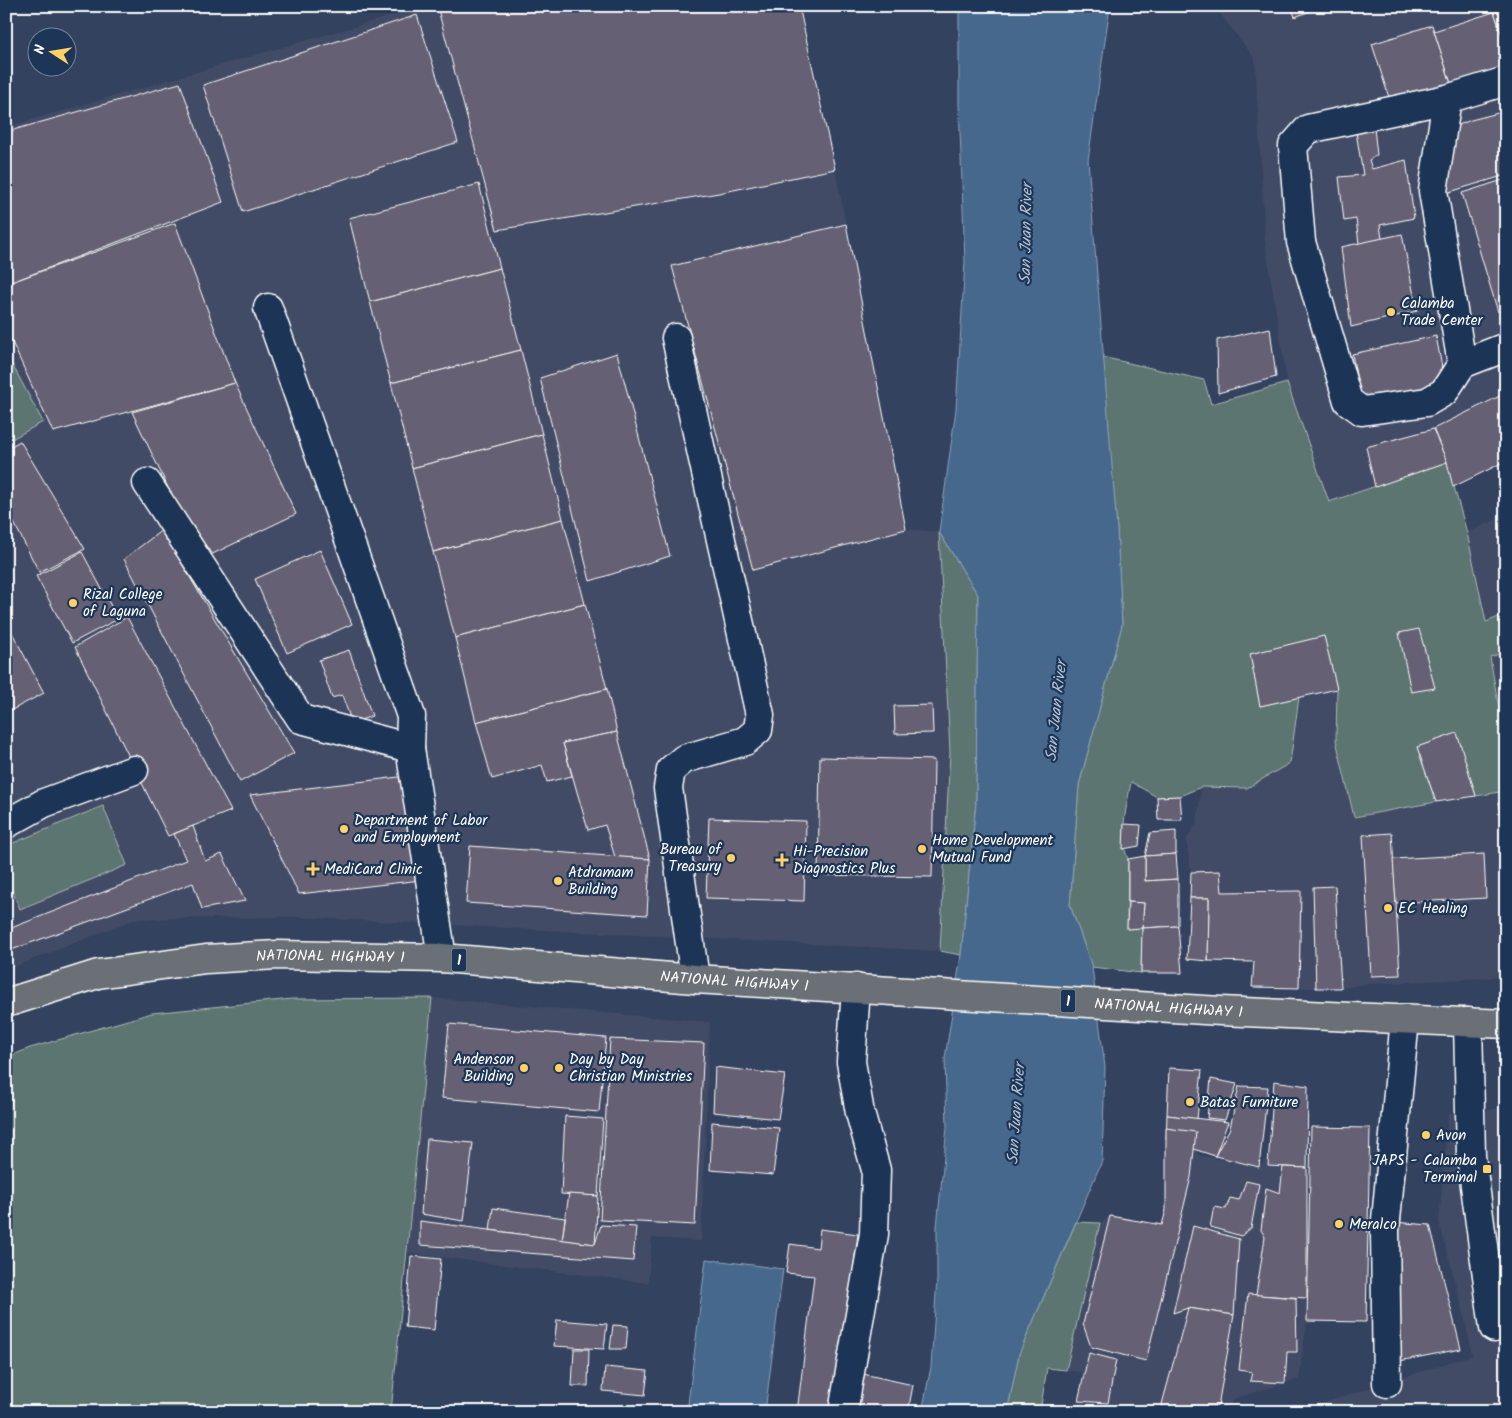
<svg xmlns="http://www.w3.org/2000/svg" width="1512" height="1418" viewBox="0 0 1512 1418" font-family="Kalam,sans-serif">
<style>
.built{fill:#424b65}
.green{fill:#5b7471;stroke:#adbab8}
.water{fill:#45678c;stroke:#8fa4ba}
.building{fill:#656073;stroke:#fff}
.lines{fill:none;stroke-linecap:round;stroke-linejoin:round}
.minor-casing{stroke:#fff;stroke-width:31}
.highway-casing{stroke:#fff;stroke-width:31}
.minor{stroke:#1d3557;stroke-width:28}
.highway{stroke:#6b6f75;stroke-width:28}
.poi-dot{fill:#ffd166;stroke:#1d3557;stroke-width:2}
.labels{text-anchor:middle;stroke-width:4.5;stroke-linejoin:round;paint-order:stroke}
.shield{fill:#1d3557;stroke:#bbc2cd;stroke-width:1}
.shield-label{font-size:14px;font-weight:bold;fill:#fff}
.poi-label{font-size:15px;fill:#fff;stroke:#1d3557;text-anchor:start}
.street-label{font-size:15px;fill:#fff;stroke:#1d3557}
.water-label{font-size:16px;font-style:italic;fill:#b5c2d1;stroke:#1d3557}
</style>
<rect width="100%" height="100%" fill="#33425f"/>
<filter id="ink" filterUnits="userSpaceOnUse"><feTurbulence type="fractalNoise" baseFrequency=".02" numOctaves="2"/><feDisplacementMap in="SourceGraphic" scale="10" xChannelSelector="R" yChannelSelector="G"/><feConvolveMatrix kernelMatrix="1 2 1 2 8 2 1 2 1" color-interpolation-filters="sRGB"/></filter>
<g filter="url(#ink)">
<g class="built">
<path d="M426 6H799L835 169 906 529 939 532 950 752 940 951 298 917 135 919 6 970V127Z"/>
<path d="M1214 6H1506V461L1453 487 1447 462 1329 502 1287 383 1265 241 1255 59Z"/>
<path d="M1506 515V614L1486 622 1467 533Z"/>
<path d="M1506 652V728L1498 703 1490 657Z"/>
<path d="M1337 689 1336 740 1354 817 1506 791V974L1487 978 1367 984 1341 988H1299L1301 891 1222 892 1220 871 1191 872 1186 840 1197 823 1201 787 1247 788 1289 763 1299 697Z"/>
<path d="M432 998 710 1022 701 1241 652 1238 648 1283 408 1253Z"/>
<path d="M1506 1108V1412H1296L1472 1355 1465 1319 1439 1222 1448 1114Z"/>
<path d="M1164 1135 1194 1139 1198 1155 1259 1167 1267 1159 1269 1166 1307 1168V1321L1299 1379 1236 1398 1224 1410 1218 1406 1161 1408 1078 1401 1084 1373 1066 1370 1100 1223 1110 1216 1162 1224 1166 1210 1167 1169 1166 1140Z"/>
</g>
<g class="green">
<path d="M6 353 43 422 6 442Z"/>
<path d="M1102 357 1204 380 1211 404 1287 383 1329 502 1447 462 1467 533 1486 622 1506 614V652L1490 657 1498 703 1506 728V791L1476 796 1457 734 1417 747 1436 802 1354 817 1336 740 1337 689 1324 637 1250 654 1260 706 1299 697 1290 763 1247 788 1201 787 1180 796 1157 797 1131 782C1127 806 1118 836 1128 859L1127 928H1142L1141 973 1092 967 1070 905 1079 785 1122 625 1117 529Z"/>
<path d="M939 532 978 595 976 803 961 955 940 951 950 752Z"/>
<path d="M103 806 127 865 20 909 6 876V846Z"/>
<path d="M432 998 391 1412H6V1058L30 1048 152 1013 292 999Z"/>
<path d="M1076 1222 1100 1223 1066 1370 1047 1368 1040 1412H1007L1019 1354Z"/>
</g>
<g class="water">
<path d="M959 6H1110L1088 160 1117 529 1122 625 1079 785 1070 905 1092 967 1105 1067 1102 1161 1019 1354 1007 1412H922L931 1367 937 1279V1227L947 1127 945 1058 961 955 976 803 978 595 939 532 956 409 965 262 959 104Z"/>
<path d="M706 1259 783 1269 765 1412H687Z"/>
</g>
<g class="building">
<path d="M437 6H799L835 169 719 193 497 230Z"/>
<path d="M1291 6H1323L1295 17Z"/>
<path d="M1506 8V47L1494 12Z"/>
<path d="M1494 12 1506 47V70L1452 87 1434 31Z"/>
<path d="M417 15 458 142 243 212 203 85Z"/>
<path d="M1432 25 1452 87 1392 107 1372 44Z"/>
<path d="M180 83 223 202 6 284V132Z"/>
<path d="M1506 111V175L1446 193 1444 131 1471 120Z"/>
<path d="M1374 128 1377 155 1369 160 1372 169 1406 160 1414 218 1380 225 1382 239 1359 244 1356 219 1344 221 1339 177 1363 175 1356 132Z"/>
<path d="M1506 179V310L1498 312 1462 193Z"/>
<path d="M479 184 500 268 370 302 349 218Z"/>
<path d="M175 223 235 383 53 432 6 329V284Z"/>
<path d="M846 224 906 529 753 570 672 266Z"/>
<path d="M1402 234 1417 311 1351 327 1341 247Z"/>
<path d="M500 268 521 350 391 383 370 302Z"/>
<path d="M1270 328 1276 377 1218 393 1217 340Z"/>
<path d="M1436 336 1445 383 1361 401 1352 354Z"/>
<path d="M521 350 542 434 412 468 391 383Z"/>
<path d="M617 353 670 556 590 581 540 378Z"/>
<path d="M235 383 296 514 202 559 132 412Z"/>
<path d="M1506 393V461L1453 487 1447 462 1433 429Z"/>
<path d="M1433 429 1447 462 1375 487 1366 447Z"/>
<path d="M542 434 563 519 433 552 412 468Z"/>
<path d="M20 441 85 549 39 572 6 507V449Z"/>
<path d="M563 519 585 604 455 638 433 552Z"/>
<path d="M162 530 294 753 240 782 124 559Z"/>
<path d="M320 550 352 624 287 653 255 579Z"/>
<path d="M82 552 118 619 72 643 36 576Z"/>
<path d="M585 604 607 689 476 722 455 638Z"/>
<path d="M127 617 231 811 168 836 75 647Z"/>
<path d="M6 621 44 693 6 713Z"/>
<path d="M1419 629 1435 688 1411 692 1399 633Z"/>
<path d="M1324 636 1337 689 1260 706 1250 654Z"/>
<path d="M349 650 372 716 352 723 342 695 332 698 319 660Z"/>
<path d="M607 689 617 732 563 743 572 776 547 782 542 765 492 779 476 722Z"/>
<path d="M932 705 933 733 895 734 894 706Z"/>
<path d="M617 732 650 859 615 857 605 825 588 830 563 743Z"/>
<path d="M1457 733 1476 796 1436 802 1417 747Z"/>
<path d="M820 757 934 760 932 877 818 875Z"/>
<path d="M399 777 421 880 299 894 250 795Z"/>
<path d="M1180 796 1182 820H1158L1157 797Z"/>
<path d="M1506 802V847L1498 803Z"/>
<path d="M709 818 806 821 804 901 706 898Z"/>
<path d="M1124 824 1141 825 1139 846 1123 849Z"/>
<path d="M193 826 205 861 222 854 245 901 202 909 193 883 6 952V930L186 860 174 834Z"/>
<path d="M1176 831V854L1145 856 1150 833Z"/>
<path d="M1392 833 1400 975 1371 976 1363 835Z"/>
<path d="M470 846 650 859 647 915 466 903Z"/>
<path d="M1176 854 1178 879 1145 881V856Z"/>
<path d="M1484 854 1486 898 1396 903 1393 859Z"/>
<path d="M1145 856V881L1178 879V926L1142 928 1144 903 1128 902V859Z"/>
<path d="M1220 871 1222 892 1301 891 1299 988 1252 987 1254 962 1208 961 1209 898H1190L1191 872Z"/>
<path d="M1335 886 1341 988H1316L1313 887Z"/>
<path d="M1190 898H1209L1208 961 1187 959Z"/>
<path d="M1128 902 1144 903 1142 928 1127 929Z"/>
<path d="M1178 926 1182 973H1141L1142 928Z"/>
<path d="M449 1024 606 1038 599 1112 442 1098Z"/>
<path d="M610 1039 704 1043 695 1225 600 1220Z"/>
<path d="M715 1067 785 1075 778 1119 713 1112Z"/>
<path d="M1169 1068 1202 1070 1197 1119 1167 1115Z"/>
<path d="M1211 1079 1237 1084 1225 1120 1207 1118Z"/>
<path d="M1274 1081 1308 1086 1307 1168 1268 1166Z"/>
<path d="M1239 1086 1268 1087 1259 1167 1215 1156 1230 1128Z"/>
<path d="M1167 1115 1228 1122 1215 1156 1166 1140Z"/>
<path d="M565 1116 603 1119 598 1196 561 1194Z"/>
<path d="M712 1122 779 1128 773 1175 710 1170Z"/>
<path d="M1311 1127 1370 1128 1366 1322 1307 1321Z"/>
<path d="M1166 1128 1196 1132 1191 1177 1146 1361 1091 1347 1083 1324 1110 1216 1162 1225 1166 1210Z"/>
<path d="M427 1139 473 1143 464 1221 421 1214Z"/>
<path d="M1283 1167 1307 1168V1298L1256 1295 1265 1237 1261 1230 1266 1188 1280 1193Z"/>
<path d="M1246 1181 1259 1184 1251 1228 1241 1236 1210 1227 1214 1207 1226 1209 1230 1198 1239 1200Z"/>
<path d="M569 1194 598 1196 595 1244 562 1240Z"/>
<path d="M493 1208 565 1218 562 1240 490 1230Z"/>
<path d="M420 1221 595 1244 601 1225 636 1227 633 1261 420 1245Z"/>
<path d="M1393 1222 1430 1225 1461 1349 1394 1362Z"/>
<path d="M1193 1226 1239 1239 1234 1315 1188 1308 1173 1313Z"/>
<path d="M820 1229 858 1234 834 1412H797L814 1276 786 1273 790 1244 818 1248Z"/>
<path d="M411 1256 441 1259 434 1330 405 1327Z"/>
<path d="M1248 1294 1296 1298 1297 1352H1287L1285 1383 1250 1381 1252 1372 1239 1370Z"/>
<path d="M1188 1308 1234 1315 1218 1406 1161 1408Z"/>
<path d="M557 1320 607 1324 604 1349 554 1346Z"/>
<path d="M613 1325 628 1326 626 1349H610Z"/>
<path d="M574 1349H589L588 1386H572Z"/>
<path d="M1089 1353 1116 1360 1108 1403 1078 1401Z"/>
<path d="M605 1367 648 1371 645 1395 603 1391Z"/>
<path d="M863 1374 913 1385 908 1412H855Z"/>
</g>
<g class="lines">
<g class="minor-casing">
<g id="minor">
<path d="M1506 81 1447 99 1308 129 1293 146 1301 242 1348 401 1362 411 1427 402 1444 392 1462 364 1506 347"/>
<path d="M1447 99 1433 191 1462 364"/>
<path d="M268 308 411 716 410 748 442 958"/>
<path d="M676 338 760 715 758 730 745 741 684 759 671 770 668 788 695 979"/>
<path d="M147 483 301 719 410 748"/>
<path d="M6 824 44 803 134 770"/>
<path d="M1468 1022 1471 1156 1494 1328"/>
<path d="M1387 1383 1385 1230 1405 1019"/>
<path d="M843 1412 874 1234 876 1170 860 1113 851 1062 856 988"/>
</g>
</g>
<g class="highway-casing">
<g id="highway">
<path id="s1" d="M6 1003 98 974 206 959 277 955 442 958 695 979 1221 1011 1506 1024"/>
</g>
</g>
<use href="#minor" class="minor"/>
<use href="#highway" class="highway"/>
</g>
</g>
<g class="poi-dot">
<circle cx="1391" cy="312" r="5"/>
<circle cx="73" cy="603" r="5"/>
<circle cx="344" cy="829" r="5"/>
<circle cx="922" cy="849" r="5"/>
<circle cx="731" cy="858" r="5"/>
<path d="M779.5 852.5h5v5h5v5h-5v5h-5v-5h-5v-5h5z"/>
<path d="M310.5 861.5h5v5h5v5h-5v5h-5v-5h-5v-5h5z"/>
<circle cx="558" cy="881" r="5"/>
<circle cx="1388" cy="908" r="5"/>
<circle cx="524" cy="1068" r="5"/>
<circle cx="559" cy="1068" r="5"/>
<circle cx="1190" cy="1102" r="5"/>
<circle cx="1426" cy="1135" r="5"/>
<rect x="1482" y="1164" width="10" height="10" rx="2.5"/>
<circle cx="1339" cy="1224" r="5"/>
</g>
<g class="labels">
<g class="shield">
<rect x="451.5" y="948.5" width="15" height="23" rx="4"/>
<rect x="1060.5" y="989.5" width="15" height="23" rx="4"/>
</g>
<g class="shield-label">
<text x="459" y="965">1</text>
<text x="1068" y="1006">1</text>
</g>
<g class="poi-label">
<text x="1401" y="308">Calamba<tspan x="1401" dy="17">Trade Center</tspan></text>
<text x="83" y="599">Rizal College<tspan x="83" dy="17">of Laguna</tspan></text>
<text x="354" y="825">Department of Labor<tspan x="354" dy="17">and Employment</tspan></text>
<text x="932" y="845">Home Development<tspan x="932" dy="17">Mutual Fund</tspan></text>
<text x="721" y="854" text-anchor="end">Bureau of<tspan x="721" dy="17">Treasury</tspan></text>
<text x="793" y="856">Hi-Precision<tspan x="793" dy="17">Diagnostics Plus</tspan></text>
<text x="324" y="874">MediCard Clinic</text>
<text x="568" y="877">Atdramam<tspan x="568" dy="17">Building</tspan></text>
<text x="1398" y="913">EC Healing</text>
<text x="514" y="1064" text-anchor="end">Andenson<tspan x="514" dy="17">Building</tspan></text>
<text x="569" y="1064">Day by Day<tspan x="569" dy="17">Christian Ministries</tspan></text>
<text x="1200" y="1107">Batas Furniture</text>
<text x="1436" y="1140">Avon</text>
<text x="1477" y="1165" text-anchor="end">JAPS - Calamba<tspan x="1477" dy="17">Terminal</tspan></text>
<text x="1349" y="1229">Meralco</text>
</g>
<g class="street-label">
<text dy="5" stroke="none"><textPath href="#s1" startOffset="330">NATIONAL HIGHWAY 1</textPath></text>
<text dy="5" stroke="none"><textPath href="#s1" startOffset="735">NATIONAL HIGHWAY 1</textPath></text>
<text dy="5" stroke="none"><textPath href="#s1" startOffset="1170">NATIONAL HIGHWAY 1</textPath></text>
</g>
<g class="water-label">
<text transform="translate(1025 234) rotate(-89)" y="6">San Juan River</text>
<text transform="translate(1055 711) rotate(-84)" y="6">San Juan River</text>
<text transform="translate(1015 1114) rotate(-86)" y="6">San Juan River</text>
</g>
</g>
<rect width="1512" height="1418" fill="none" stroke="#1d3557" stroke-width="25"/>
<rect x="12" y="12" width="1487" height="1393" fill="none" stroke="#fff" stroke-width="2" filter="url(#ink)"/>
<g transform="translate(52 52) rotate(282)"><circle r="24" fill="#1d3557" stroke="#77869a"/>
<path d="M0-4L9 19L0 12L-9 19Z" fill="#ffd166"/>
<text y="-8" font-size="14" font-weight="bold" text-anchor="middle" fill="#ffffff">N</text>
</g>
</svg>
